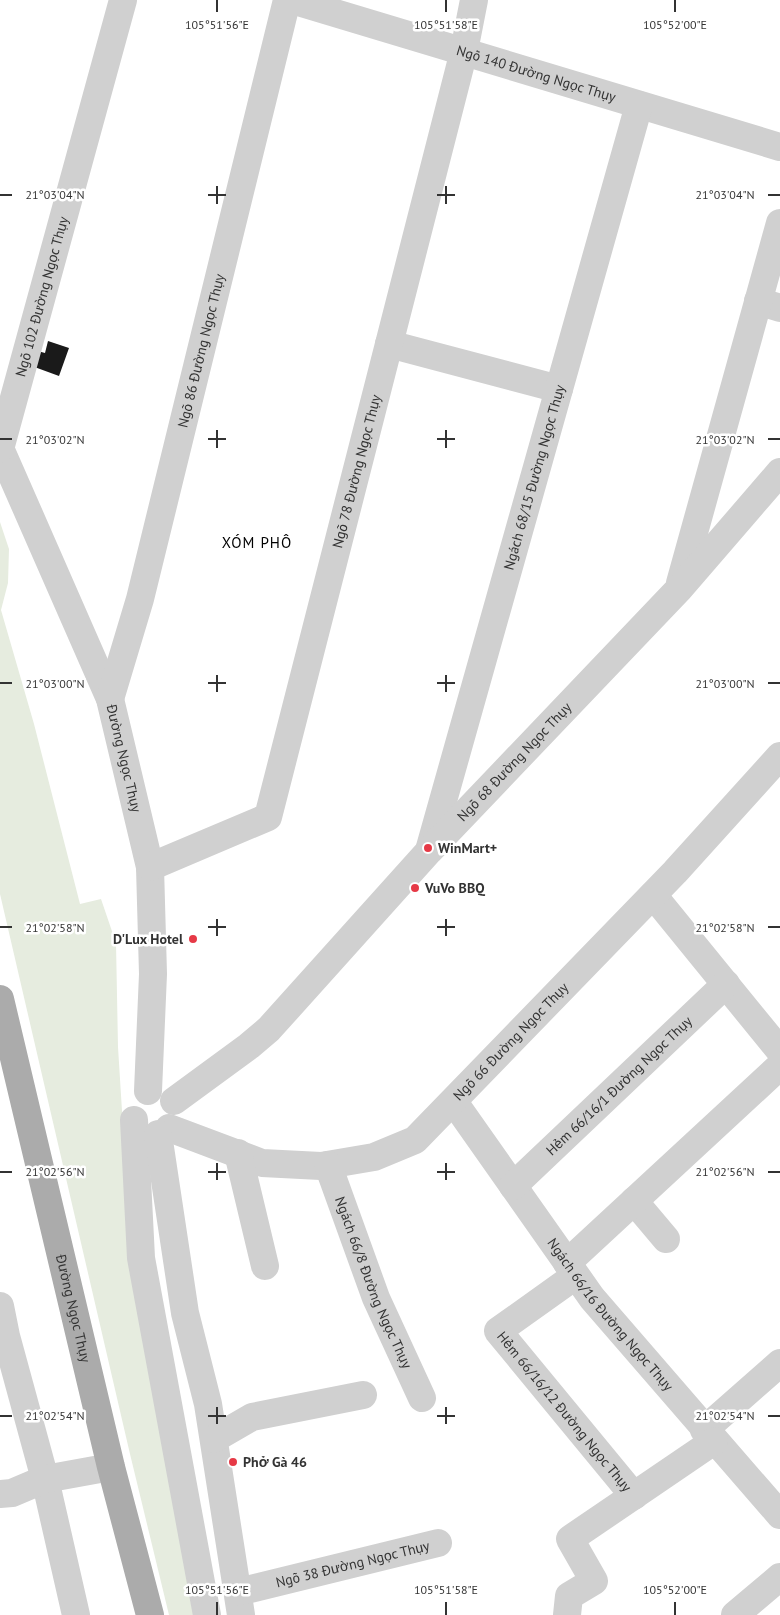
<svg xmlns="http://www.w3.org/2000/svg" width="780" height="1615" viewBox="0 0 780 1615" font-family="'PT Sans',sans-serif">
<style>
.green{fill:#e6ecdf}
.building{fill:#1a1a1a}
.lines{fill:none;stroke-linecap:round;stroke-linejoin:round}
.minor{stroke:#d0d0d0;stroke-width:28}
.major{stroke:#ababab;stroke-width:28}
.ticks{fill:none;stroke:#333;stroke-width:2}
.poi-dot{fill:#e63946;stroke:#fff;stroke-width:2}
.labels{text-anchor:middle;stroke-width:5;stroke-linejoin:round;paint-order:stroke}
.street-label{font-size:14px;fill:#333;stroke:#fff}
.poi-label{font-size:14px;font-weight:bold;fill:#333;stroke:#fff;text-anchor:start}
.neighbourhood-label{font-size:15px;letter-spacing:1px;fill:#000;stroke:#fff}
.ticks-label{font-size:12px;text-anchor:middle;fill:#333;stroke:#fff;stroke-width:5;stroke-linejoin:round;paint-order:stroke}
</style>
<rect width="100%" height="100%" fill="#fff"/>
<path class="green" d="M0 522 9 549 8 583 1 610 34 724 80 904 101 899 116 943 118 1047 126 1175 197 1615H169L130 1454 0 894Z"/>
<path class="building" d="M48 341 69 348 59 376 29 365 34 350 45 353Z"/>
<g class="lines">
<g class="minor">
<path id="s1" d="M292 0 780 147"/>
<path d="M758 301 780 308"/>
<path d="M389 344 559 389"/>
<path id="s2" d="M0 448 110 699 150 867 153 974 148 1091"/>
<path id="s3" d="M0 449 123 0"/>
<path d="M680 583 780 223"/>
<path id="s4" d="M110 699 140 599 287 0"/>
<path id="s5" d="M430 847 639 105"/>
<path id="s6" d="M150 867 268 817 464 51 474 0"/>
<path d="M653 895 780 1051"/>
<path id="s7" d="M174 1101 249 1046 269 1029 429 851 679 589 780 472"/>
<path id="s8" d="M454 1102 592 1298 780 1515"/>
<path d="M134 1120 141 1258 207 1615"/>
<path id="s9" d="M169 1128 262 1163 321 1166 374 1157 415 1140 675 872 780 756"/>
<path d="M158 1134 185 1313 208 1404 241 1615"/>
<path d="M238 1153 265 1266"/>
<path id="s10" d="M328 1165 376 1298 422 1398"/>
<path id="s11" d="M513 1186 726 984"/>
<path d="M634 1201 666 1239"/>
<path d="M567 1263 780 1066"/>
<path id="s12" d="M575 1276 498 1331 634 1496"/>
<path d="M0 1306 6 1336 45 1479 76 1615"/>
<path d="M704 1430 780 1363"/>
<path d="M214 1439 252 1417 363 1395"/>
<path d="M0 1494 12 1493 45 1479 111 1467"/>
<path id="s13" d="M238 1592 438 1543"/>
<path d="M567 1615 569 1596 594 1581 570 1539 714 1441"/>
<path d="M735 1615 780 1577"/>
</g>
<path class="major" id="s14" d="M0 999 111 1467 150 1615"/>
</g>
<path class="ticks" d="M217 0V12M446 0V12M675 0V12M217 186V204M446 186V204M0 195H12M208 195H226M437 195H455M768 195H780M217 430V448M446 430V448M0 439H12M208 439H226M437 439H455M768 439H780M217 675V692M446 675V692M0 683H12M208 683H226M437 683H455M768 683H780M217 919V936M446 919V936M0 927H12M208 927H226M437 927H455M768 927H780M217 1163V1180M446 1163V1180M0 1172H12M208 1172H226M437 1172H455M768 1172H780M217 1407V1424M446 1407V1424M0 1416H12M208 1416H226M437 1416H455M768 1416H780M217 1602V1615M446 1602V1615M675 1602V1615"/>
<g class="poi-dot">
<circle cx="428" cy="848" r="5"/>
<circle cx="415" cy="888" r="5"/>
<circle cx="193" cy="939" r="5"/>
<circle cx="233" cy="1462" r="5"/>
</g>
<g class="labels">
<g class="street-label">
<text dy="5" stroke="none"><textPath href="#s1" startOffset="255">Ngõ 140 Đường Ngọc Thụy</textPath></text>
<text dy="5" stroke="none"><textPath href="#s3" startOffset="158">Ngõ 102 Đường Ngọc Thụy</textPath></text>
<text dy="5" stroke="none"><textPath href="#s4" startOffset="360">Ngõ 86 Đường Ngọc Thụy</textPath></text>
<text dy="5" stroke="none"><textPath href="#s6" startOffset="485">Ngõ 78 Đường Ngọc Thụy</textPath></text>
<text dy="5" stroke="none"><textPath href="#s5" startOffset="384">Ngách 68/15 Đường Ngọc Thụy</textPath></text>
<text dy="5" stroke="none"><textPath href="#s2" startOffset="335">Đường Ngọc Thụy</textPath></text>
<text dy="5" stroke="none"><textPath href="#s7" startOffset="482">Ngõ 68 Đường Ngọc Thụy</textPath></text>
<text dy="5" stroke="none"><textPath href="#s9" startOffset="394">Ngõ 66 Đường Ngọc Thụy</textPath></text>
<text dy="5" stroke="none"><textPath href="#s11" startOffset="146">Hẻm 66/16/1 Đường Ngọc Thụy</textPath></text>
<text dy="5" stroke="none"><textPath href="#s10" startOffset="126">Ngách 66/8 Đường Ngọc Thụy</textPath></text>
<text dy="5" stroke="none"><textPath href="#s14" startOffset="318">Đường Ngọc Thụy</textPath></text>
<text dy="5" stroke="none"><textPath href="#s8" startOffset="264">Ngách 66/16 Đường Ngọc Thụy</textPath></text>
<text dy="5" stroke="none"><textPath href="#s12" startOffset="199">Hẻm 66/16/12 Đường Ngọc Thụy</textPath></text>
<text dy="5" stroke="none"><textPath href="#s13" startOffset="118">Ngõ 38 Đường Ngọc Thụy</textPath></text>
</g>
<g class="poi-label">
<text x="438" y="853">WinMart+</text>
<text x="425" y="893">VuVo BBQ</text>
<text x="183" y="944" text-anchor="end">D'Lux Hotel</text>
<text x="243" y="1467">Phở Gà 46</text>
</g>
<g class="neighbourhood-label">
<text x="257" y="548">XÓM PHÔ</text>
</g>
</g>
<g class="ticks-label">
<text x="217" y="29">105°51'56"E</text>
<text x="446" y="29">105°51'58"E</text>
<text x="675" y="29">105°52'00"E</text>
<text x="55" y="199">21°03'04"N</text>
<text x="725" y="199">21°03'04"N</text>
<text x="55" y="444">21°03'02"N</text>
<text x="725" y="444">21°03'02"N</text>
<text x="55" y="688">21°03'00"N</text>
<text x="725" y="688">21°03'00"N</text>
<text x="55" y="932">21°02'58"N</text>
<text x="725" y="932">21°02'58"N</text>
<text x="55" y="1176">21°02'56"N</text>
<text x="725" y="1176">21°02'56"N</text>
<text x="55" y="1420">21°02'54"N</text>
<text x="725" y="1420">21°02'54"N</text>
<text x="217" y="1594">105°51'56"E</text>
<text x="446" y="1594">105°51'58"E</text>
<text x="675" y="1594">105°52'00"E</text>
</g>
</svg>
